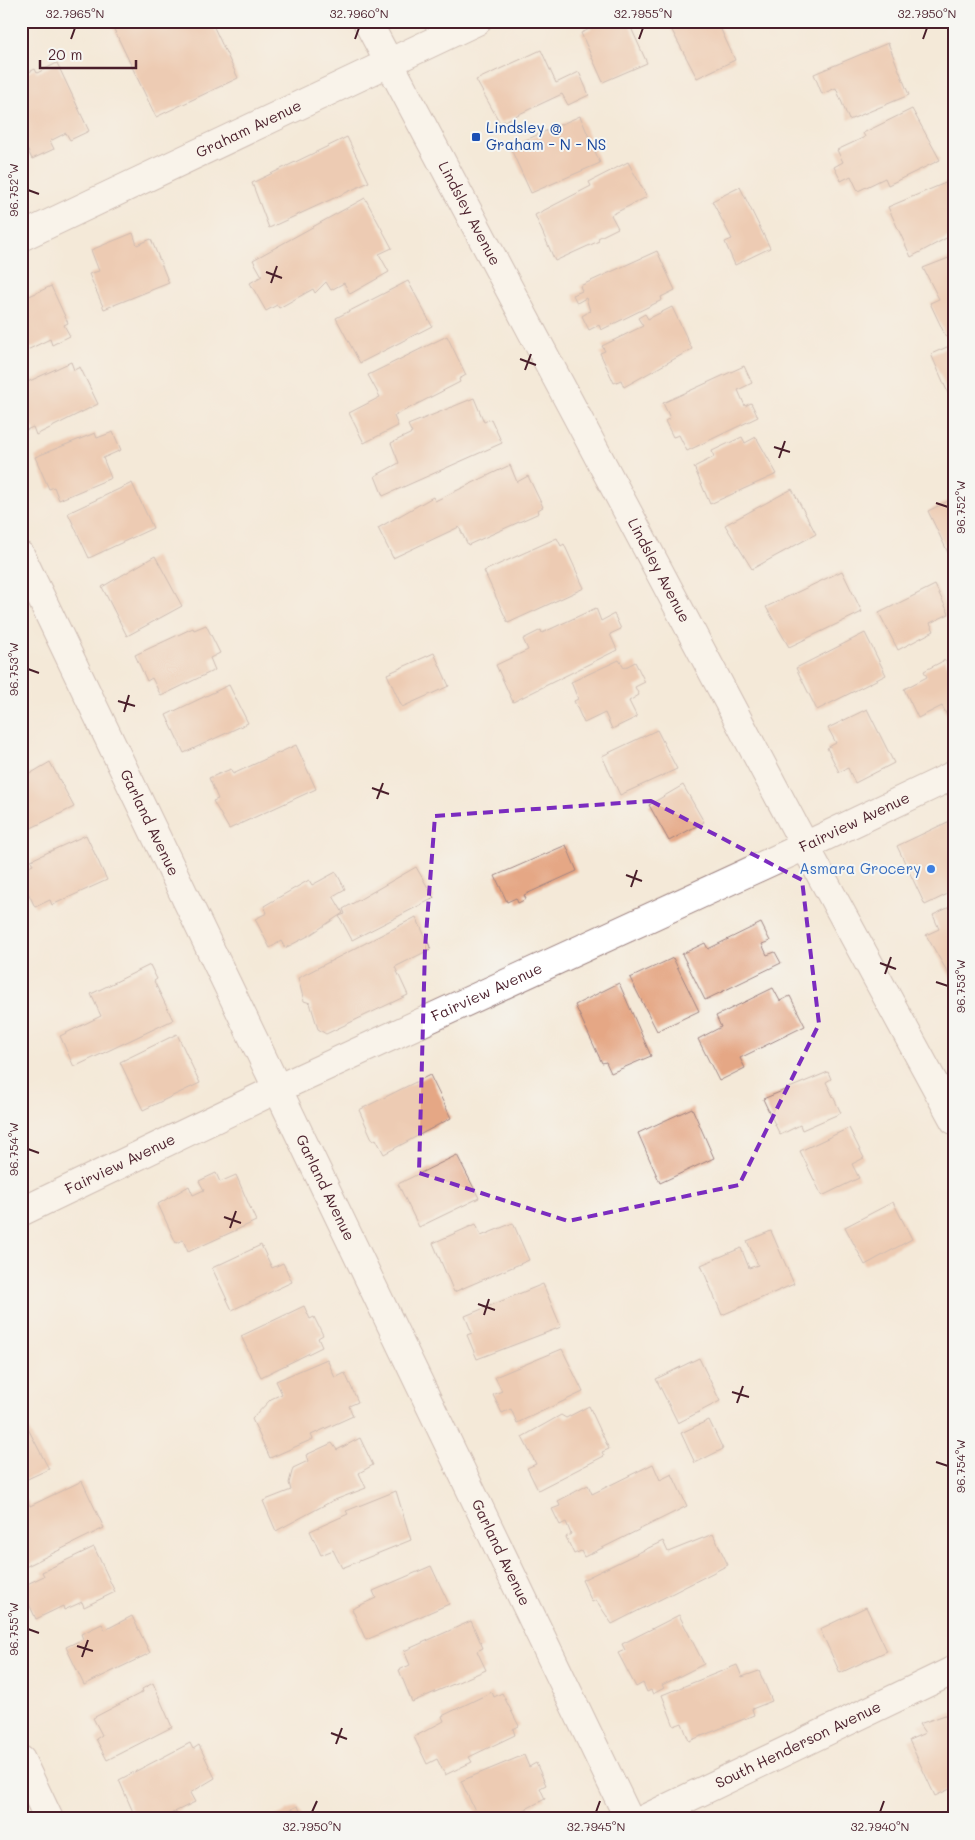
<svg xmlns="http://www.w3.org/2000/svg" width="975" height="1840" viewBox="0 0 975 1840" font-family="Mali,sans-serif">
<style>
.building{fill:#e5a785}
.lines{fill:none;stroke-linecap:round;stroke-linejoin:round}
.minor-casing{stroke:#9f8482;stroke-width:30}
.tertiary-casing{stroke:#9f8482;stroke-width:30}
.minor{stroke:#fff;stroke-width:28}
.tertiary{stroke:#fff;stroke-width:28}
.marked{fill:none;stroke:#7b2cbf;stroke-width:4;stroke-dasharray:10 6;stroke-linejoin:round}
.ticks{fill:none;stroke:#4a1f2b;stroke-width:2}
.transit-dot{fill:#1a4fb4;stroke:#f6f6f2;stroke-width:2}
.shop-dot{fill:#3f7fe0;stroke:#f6f6f2;stroke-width:2}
.labels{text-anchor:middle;stroke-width:4;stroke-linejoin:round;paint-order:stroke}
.transit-label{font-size:15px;fill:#164399;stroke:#f6f6f2;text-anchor:start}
.street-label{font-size:15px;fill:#4a1f2b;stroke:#f6f6f2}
.shop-label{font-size:15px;fill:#366cbe;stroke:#f6f6f2;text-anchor:end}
.neatline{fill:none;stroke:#4a1f2b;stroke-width:2}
.ticks-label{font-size:12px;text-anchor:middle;fill:#4a1f2b}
</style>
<rect width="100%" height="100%" fill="#f6f6f2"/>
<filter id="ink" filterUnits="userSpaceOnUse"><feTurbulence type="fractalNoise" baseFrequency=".02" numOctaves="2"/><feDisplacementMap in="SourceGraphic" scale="10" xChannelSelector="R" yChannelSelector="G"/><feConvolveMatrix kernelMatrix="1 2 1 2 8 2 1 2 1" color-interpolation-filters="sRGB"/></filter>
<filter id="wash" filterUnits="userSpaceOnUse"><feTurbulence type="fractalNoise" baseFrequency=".0096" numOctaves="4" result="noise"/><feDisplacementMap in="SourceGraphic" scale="20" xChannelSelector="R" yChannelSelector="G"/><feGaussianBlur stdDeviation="1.12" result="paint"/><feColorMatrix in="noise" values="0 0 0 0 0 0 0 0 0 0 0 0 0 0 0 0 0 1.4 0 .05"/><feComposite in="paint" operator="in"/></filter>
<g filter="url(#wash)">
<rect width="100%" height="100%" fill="#f4e9d8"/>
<g id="blocks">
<g class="building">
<path d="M110 21H211L238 78 156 117Z"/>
<path d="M589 21H628L647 63 603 82 581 33 592 28Z"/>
<path d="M667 21H717L735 60 697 78Z"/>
<path d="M888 43 909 95 849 120 836 88 822 94 814 74Z"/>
<path d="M541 50 556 83 579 72 589 95 568 105 562 94 500 123 476 80Z"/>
<path d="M57 63 89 131 70 140 66 133 50 141 54 149 32 159 21 137V76L35 69 37 73Z"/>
<path d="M912 109 940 160 888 185 885 178 858 191 851 176 841 181 834 167 843 162 837 150 865 137 863 133Z"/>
<path d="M580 116 600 163 531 193 510 147Z"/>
<path d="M347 137 369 182 269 228 252 183Z"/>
<path d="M628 162 647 197 611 215 618 228 598 238 599 241 555 261 535 215 591 186 589 182Z"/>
<path d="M950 181 954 187V234L911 257 888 207Z"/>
<path d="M740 187 770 248 735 265 725 242 732 239 712 201Z"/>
<path d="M365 198 392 248 379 254 389 272 350 294 344 283 331 290 326 282 315 293 313 289 279 308 277 305 266 311 250 283 262 276 253 260Z"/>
<path d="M133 233 137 245 151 239 169 283 104 309 89 274 99 271 91 250Z"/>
<path d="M657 251 675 290 661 297 662 300 601 330 599 325 589 330 582 316 590 311 586 298 577 303 573 295 582 291 580 286Z"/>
<path d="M954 256V333L946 337 930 303 939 299 923 268Z"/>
<path d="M408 281 432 326 360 363 336 318Z"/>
<path d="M51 286 68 323 64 325 70 336 52 345 50 339 21 353V300Z"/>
<path d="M672 307 692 349 624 387 621 380 614 383 600 353 605 351 602 346 643 326 638 318 645 314 648 319Z"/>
<path d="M447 336 466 375 459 379 460 382 394 416 398 426 364 443 349 413 380 397 368 375Z"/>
<path d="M954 344V398L951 400 931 354Z"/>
<path d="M71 362 74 370 80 367 98 404 36 435 33 427 24 431 21 425V385Z"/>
<path d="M744 366 752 383 738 390 745 406 751 403 758 417 687 451 679 435 673 437 665 421 670 418 663 403Z"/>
<path d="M474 398 484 422 491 419 502 443 383 496 375 476 399 463 391 443 412 433 408 425Z"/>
<path d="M113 432 121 450 103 458 111 478 59 500 54 487 49 489 35 457 95 433 97 438Z"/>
<path d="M742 437 745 443 756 437 777 474 710 504 694 467 714 457 712 451Z"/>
<path d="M510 465 517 482 528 476 543 507 538 510 539 513 468 545 459 527 393 558 378 528 433 497 435 501Z"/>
<path d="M132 483 153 528 89 558 68 513Z"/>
<path d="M792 489 816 534 752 569 725 525Z"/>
<path d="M954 498V560L952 561 928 511Z"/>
<path d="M557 538 561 546 564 544 584 588 508 623 484 571Z"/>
<path d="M155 556 182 606 127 636 102 587Z"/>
<path d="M842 571 862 612 789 647 766 607Z"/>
<path d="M935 585 949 614 930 623 934 631 898 650 879 613Z"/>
<path d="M596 608 601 621 614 614 621 629 610 634 617 650 513 702 496 665 528 650 523 639 541 630 542 633Z"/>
<path d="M206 625 220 653 210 658 215 670 161 696 152 678 147 681 135 655 193 628 194 630Z"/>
<path d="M865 633 886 675 817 710 796 668Z"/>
<path d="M434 653 449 686 402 707 387 674Z"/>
<path d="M619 660 624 668 635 662 645 682 635 687 639 695 629 701 637 717 612 729 605 713 584 723 574 701 578 699 571 682Z"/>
<path d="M945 660 948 665 954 662V728L942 706 918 718 904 689 927 677 924 671Z"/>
<path d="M229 685 248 723 184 753 166 715Z"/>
<path d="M867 709 894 763 855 783 848 768 839 772 827 748 836 743 828 728Z"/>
<path d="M657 730 677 769 620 795 602 756Z"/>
<path d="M296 745 316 789 229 829 213 801 218 799 209 778 231 769 233 774Z"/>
<path d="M50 762 74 807 21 833V779Z"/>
<path d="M683 785 704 822 669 841 649 805Z"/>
<path d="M954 819V891L925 905 897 846Z"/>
<path d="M86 835 107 880 52 905 50 900 35 907 21 878V870L33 865 31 860Z"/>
<path d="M566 845 577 871 524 895 526 899 518 903 516 898 507 902 495 876Z"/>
<path d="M416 867 434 898 352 940 339 916 345 914 343 909Z"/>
<path d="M336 872 345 889 333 896 343 913 310 935 285 948 281 941 270 948 255 919 267 913 264 906 309 880 312 885Z"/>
<path d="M954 905V976L951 978 926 935 939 929 933 915Z"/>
<path d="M416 917 431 949 395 967 408 995 326 1034 318 1029 310 1003 304 1001 298 978Z"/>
<path d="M761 923 770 941 762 944 767 955 775 952 781 963 705 1000 682 954 705 943 708 949Z"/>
<path d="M673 958 699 1011 657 1031 630 978Z"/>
<path d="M150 965 157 979 154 981 173 1020 74 1067 60 1036 101 1016 91 994Z"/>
<path d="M619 983 651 1056 611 1073 606 1062 602 1063 575 1005Z"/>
<path d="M773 988 780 1001 790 996 805 1026 740 1058 745 1068 719 1081 698 1039 721 1027 716 1016Z"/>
<path d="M177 1034 200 1083 143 1110 120 1062Z"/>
<path d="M828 1072 831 1079 826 1082 841 1113 802 1130 800 1125 780 1135 763 1099Z"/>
<path d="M430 1075 451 1118 384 1154 376 1139 373 1141 359 1110Z"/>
<path d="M692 1108 714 1158 660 1183 638 1133Z"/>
<path d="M849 1128 864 1158 852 1164 859 1178 822 1196 800 1151Z"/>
<path d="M457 1155 479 1198 419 1227 398 1184Z"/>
<path d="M216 1173 220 1182 236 1175 256 1221 188 1252 183 1240 176 1243 158 1204 189 1186 193 1195 204 1190 199 1181Z"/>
<path d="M893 1202 912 1239 865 1265 845 1227Z"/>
<path d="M513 1223 529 1260 454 1292 433 1243 476 1224 481 1236Z"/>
<path d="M771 1231 794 1284 722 1315 701 1265 741 1248 749 1268 758 1265 747 1241Z"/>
<path d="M261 1245 272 1268 283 1263 292 1282 232 1310 212 1268Z"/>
<path d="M543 1284 561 1327 477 1359 467 1335 472 1333 465 1316Z"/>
<path d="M304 1306 310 1319 314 1317 323 1335 318 1338 322 1347 261 1377 241 1336Z"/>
<path d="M562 1349 583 1392 517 1423 511 1409 502 1413 493 1395 502 1391 495 1377Z"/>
<path d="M699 1358 720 1401 678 1423 656 1379Z"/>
<path d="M327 1359 335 1378 345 1373 358 1402 349 1406 353 1416 311 1435 313 1439 270 1458 252 1419 271 1399 282 1394 276 1381Z"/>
<path d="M589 1406 609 1449 602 1452 604 1456 538 1490 527 1468 536 1464 522 1437 561 1415 566 1418Z"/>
<path d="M709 1420 723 1449 695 1463 681 1433Z"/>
<path d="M25 1423 49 1469 21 1482V1425Z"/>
<path d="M360 1438 373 1465 359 1473 366 1488 332 1501 276 1531 263 1501 291 1490 289 1483 293 1468 308 1461 306 1455 332 1443 337 1450Z"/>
<path d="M653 1464 660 1480 672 1474 687 1506 584 1557 581 1551 574 1554 566 1537 571 1534 566 1522 560 1525 552 1509 560 1506 558 1501 588 1485 592 1494Z"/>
<path d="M82 1481 104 1528 21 1569V1502L27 1500 30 1506Z"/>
<path d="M396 1491 411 1540 342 1568 333 1550 321 1555 310 1531 348 1514 346 1511Z"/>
<path d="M713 1534 728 1565 612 1624 596 1600 592 1602 582 1580 663 1541 668 1552Z"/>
<path d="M94 1547 115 1592 84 1607 82 1602 64 1610 63 1606 36 1619 21 1587 44 1576 42 1572Z"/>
<path d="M431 1566 449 1604 366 1640 352 1609 376 1598 373 1591Z"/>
<path d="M866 1607 887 1651 840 1673 820 1629Z"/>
<path d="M679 1615 704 1664 662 1685 664 1688 653 1694 651 1690 647 1692 643 1683 636 1687 618 1653 625 1650 622 1644Z"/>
<path d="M132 1616 150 1653 84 1685 66 1647 83 1639 81 1634 102 1624 105 1630Z"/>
<path d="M471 1621 483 1648 477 1651 486 1670 412 1702 399 1670 410 1665 404 1651Z"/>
<path d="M737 1665 742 1677 759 1671 772 1701 752 1709 754 1715 689 1741 682 1723 674 1726 662 1695Z"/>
<path d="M153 1683 172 1727 107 1760 96 1739 102 1735 93 1718 143 1692 142 1689Z"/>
<path d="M492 1692 494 1697 502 1693 519 1726 513 1729 515 1735 469 1757 472 1762 445 1775 437 1759 427 1764 414 1737 444 1721 442 1716Z"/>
<path d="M954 1712V1787L935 1796 909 1740 925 1733 919 1724Z"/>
<path d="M190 1743 193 1749 199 1745 215 1778 190 1793 195 1802 160 1819H136L119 1780Z"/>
<path d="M524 1755 529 1767 536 1763 546 1785 540 1788 545 1799 507 1819H479L461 1781Z"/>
<path d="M298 1806 303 1819H269Z"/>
</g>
</g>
</g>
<g filter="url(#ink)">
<use href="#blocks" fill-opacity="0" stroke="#9f8482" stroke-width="1"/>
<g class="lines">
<g class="minor-casing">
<g id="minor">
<path id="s1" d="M21 556 629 1819"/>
<path id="s2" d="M21 1212 279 1088 805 846 954 775"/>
<path d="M21 1760 49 1819"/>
<path id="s3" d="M644 1819 954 1670"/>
</g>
</g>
<g class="tertiary-casing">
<g id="tertiary">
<path id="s4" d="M367 21 805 846 954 1120"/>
<path id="s5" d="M21 237 477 21"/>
</g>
</g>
<use href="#minor" class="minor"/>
<use href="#tertiary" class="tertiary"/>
</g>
</g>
<path d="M0 0H975V1840H0ZM651 801 802 880 819 1024 739 1185 568 1221 419 1173 425 948 435 816Z" fill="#f4e9d8" fill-opacity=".55" fill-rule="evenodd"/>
<path class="marked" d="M651 801 802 880 819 1024 739 1185 568 1221 419 1173 425 948 435 816Z"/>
<path class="ticks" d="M71 39 75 28M355 39 359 28M639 39 643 28M923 39 927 28M28 190 39 194M266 272 282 278M271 283 277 266M520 359 536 365M525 370 531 354M774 447 790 452M779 458 785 441M936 503 948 507M28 669 39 673M118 701 135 706M124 712 129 695M372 788 389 794M377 799 383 783M626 875 642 881M631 887 637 870M880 963 896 969M885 974 891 957M936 982 948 986M28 1149 39 1153M224 1217 241 1223M230 1228 236 1211M478 1304 495 1310M484 1315 489 1299M732 1392 749 1397M737 1403 743 1386M936 1462 948 1466M28 1629 39 1633M77 1646 93 1651M82 1657 88 1640M331 1733 347 1739M336 1744 342 1728M312 1812 317 1801M596 1812 600 1801M880 1812 884 1801"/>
<rect class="transit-dot" x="471" y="132" width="10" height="10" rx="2.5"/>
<circle class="shop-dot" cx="931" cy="869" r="5"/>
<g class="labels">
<g class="transit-label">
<text x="486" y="133">Lindsley @<tspan x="486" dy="17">Graham - N - NS</tspan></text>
</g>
<g class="street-label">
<text dy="5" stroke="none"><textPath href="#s5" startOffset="252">Graham Avenue</textPath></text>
<text dy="5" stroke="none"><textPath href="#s4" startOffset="218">Lindsley Avenue</textPath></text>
<text dy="5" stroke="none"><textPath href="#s4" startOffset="622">Lindsley Avenue</textPath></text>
<text dy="5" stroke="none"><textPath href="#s1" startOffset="296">Garland Avenue</textPath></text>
<text dy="5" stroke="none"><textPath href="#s2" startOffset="920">Fairview Avenue</textPath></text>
<text dy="5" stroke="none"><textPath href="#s2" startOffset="515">Fairview Avenue</textPath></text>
<text dy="5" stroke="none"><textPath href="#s2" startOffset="110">Fairview Avenue</textPath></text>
<text dy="5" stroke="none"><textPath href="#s1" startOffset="701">Garland Avenue</textPath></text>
<text dy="5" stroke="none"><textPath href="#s1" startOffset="1106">Garland Avenue</textPath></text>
<text dy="5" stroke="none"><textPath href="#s3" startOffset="171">South Henderson Avenue</textPath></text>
</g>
<g class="shop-label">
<text x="921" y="874">Asmara Grocery</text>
</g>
</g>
<rect width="975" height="1840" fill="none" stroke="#f6f6f2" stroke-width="55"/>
<path d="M40 60v8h96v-8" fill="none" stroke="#4a1f2b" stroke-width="2.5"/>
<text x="48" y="60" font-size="15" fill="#4a1f2b" stroke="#f6f6f2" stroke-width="4" paint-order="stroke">20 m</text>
<rect x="28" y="28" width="920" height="1784" class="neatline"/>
<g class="ticks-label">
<text x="75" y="18">32.7965°N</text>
<text x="359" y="18">32.7960°N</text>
<text x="643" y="18">32.7955°N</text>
<text x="927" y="18">32.7950°N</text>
<text transform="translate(14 190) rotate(-90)" y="4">96.752°W</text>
<text transform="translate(961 507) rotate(-90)" y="4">96.752°W</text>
<text transform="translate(14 669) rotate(-90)" y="4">96.753°W</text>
<text transform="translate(961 986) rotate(-90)" y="4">96.753°W</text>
<text transform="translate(14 1149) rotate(-90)" y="4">96.754°W</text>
<text transform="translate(961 1466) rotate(-90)" y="4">96.754°W</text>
<text transform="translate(14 1629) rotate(-90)" y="4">96.755°W</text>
<text x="312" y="1831">32.7950°N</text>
<text x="596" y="1831">32.7945°N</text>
<text x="880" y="1831">32.7940°N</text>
</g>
</svg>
